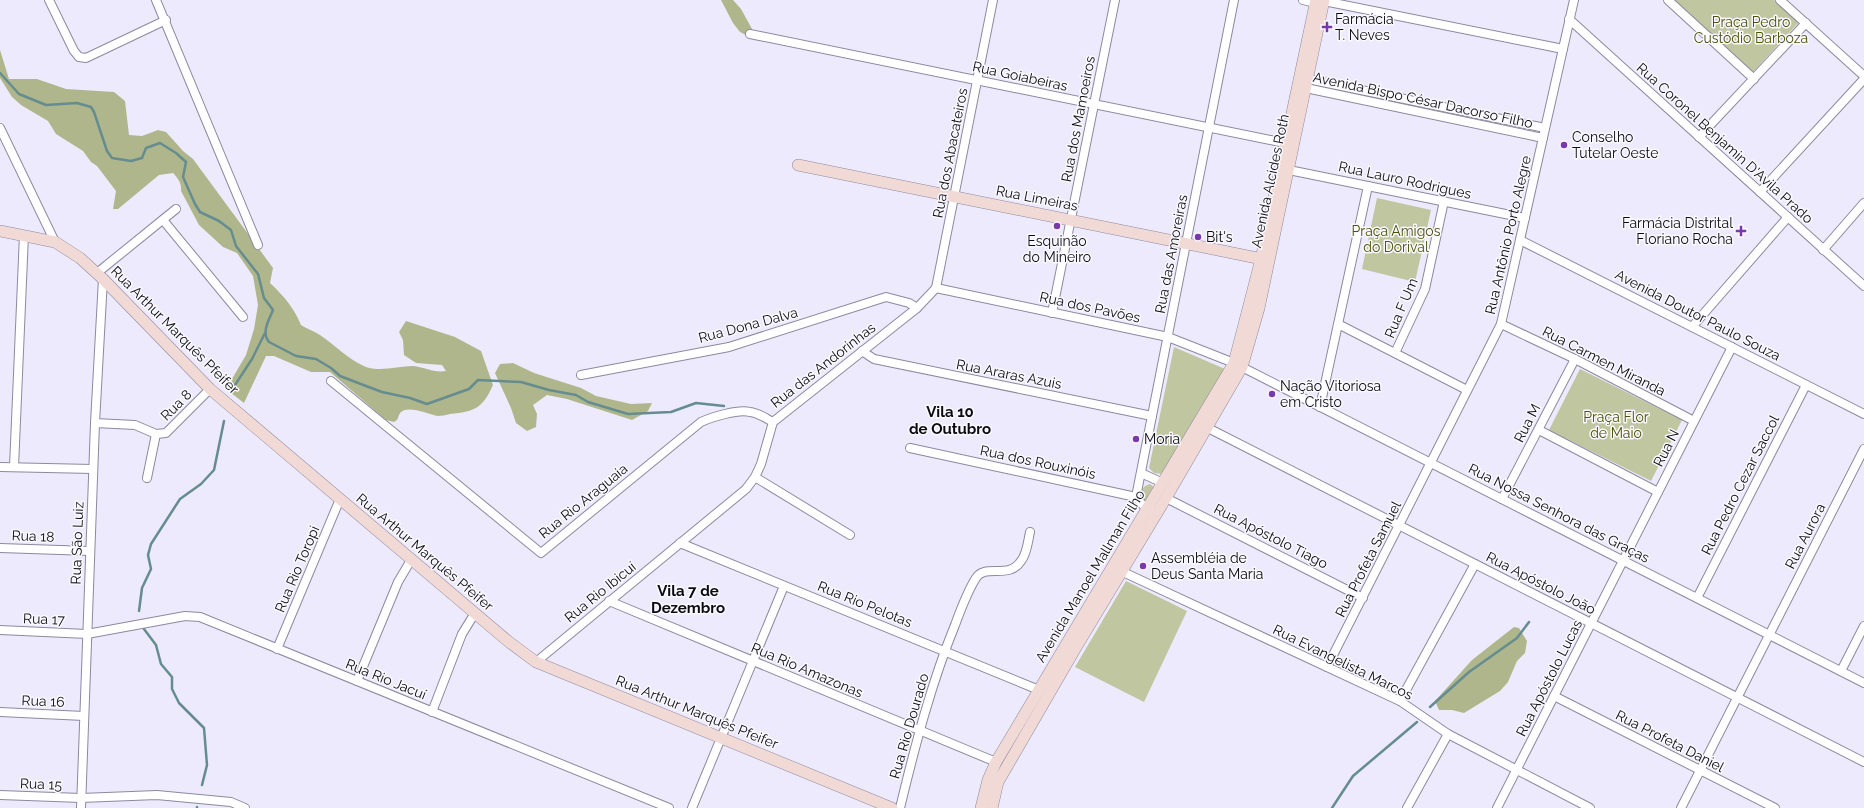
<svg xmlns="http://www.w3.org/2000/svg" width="1864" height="808" viewBox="0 0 1864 808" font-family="Raleway,sans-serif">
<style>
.green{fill:#c0c69f}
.forest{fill:#b0b68b}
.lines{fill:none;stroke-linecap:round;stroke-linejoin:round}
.stream{stroke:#658d90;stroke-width:2.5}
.street-casing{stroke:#8c89a0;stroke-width:10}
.secondary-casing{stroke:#8c89a0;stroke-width:12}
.street{stroke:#fff;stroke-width:8}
.secondary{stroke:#f1dad6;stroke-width:11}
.poi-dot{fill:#7938ac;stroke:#faf9fe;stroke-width:1.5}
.labels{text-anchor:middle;stroke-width:3;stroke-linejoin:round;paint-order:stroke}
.poi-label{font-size:14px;fill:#0b0a12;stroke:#faf9fe;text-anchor:start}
.park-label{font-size:14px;fill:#4c5109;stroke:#faf9fe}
.street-label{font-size:14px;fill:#0b0a12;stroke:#faf9fe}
.neighbourhood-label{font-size:15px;font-weight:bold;fill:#0b0a12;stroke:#faf9fe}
</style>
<rect width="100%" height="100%" fill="#edeafe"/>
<g class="green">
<path d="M1673 0H1774L1799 22 1753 72Z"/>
<path d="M1377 198 1431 210 1415 282 1362 269Z"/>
<path d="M1174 347 1225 369 1167 468 1162 474 1154 473 1149 468Z"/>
<path d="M1580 369 1682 420 1651 481 1549 430Z"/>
<path d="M1150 484 1154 487 1146 502 1141 497V491L1145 486Z"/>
<path d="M1126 581 1187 611 1144 702 1075 667Z"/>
</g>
<g class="forest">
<path d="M721 0H733L741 9 752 29 746 35 740 32 733 23Z"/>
<path d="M0 50 9 79H37L66 89 114 92 125 101 129 135 142 136 158 130 166 132 183 151 193 159 273 268 270 283C284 296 294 308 301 325 307 329 314 331 320 335 335 345 349 360 366 367 381 372 398 366 413 366 424 367 434 373 446 371L442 365 416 363 404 355 403 340 399 332 406 321 455 337 481 351 493 385C483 408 474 412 450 414 446 415 441 416 438 416 429 414 408 405 401 412 399 414 398 418 397 420L394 422 386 420 330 372H311L274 356H266L244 403 226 389 246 355 254 329 258 305 253 276 237 253 223 247 199 225 181 191C182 184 178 178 173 173L159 175 118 209H113L116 191 97 166 91 162 83 151 56 134 48 121 21 105 12 97 0 78Z"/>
<path d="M513 363 534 373 581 388 596 396 631 404 652 403 648 411 632 420 567 399 547 395 533 405 537 414 536 427 527 431 516 423 511 408 495 373 500 364Z"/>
<path d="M1514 627 1519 628 1527 641 1525 653 1517 661 1508 682 1500 691 1464 713 1452 710H1439L1435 701 1472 660Z"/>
</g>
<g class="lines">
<g class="stream">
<path d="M0 73 19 94 46 105 77 103 91 107 94 112 107 151 112 158 131 161 142 158 146 148 160 143 176 153 186 162 183 177 195 204 200 212 219 221 231 230 236 246 258 274 264 298 273 310C269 320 261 332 269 342L296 356 316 359 331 368 340 376 366 386 382 392 410 398 427 404 469 389 478 380 521 382 549 390 576 395 588 402 628 414 671 412 696 403 724 406"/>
<path d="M233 388 252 359 265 333"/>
<path d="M139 611 142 588 151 569 148 555 151 544 180 499 201 484 214 470 224 421"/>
<path d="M144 629 156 645 161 664 172 677V689L179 703 204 728 207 765 202 785"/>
<path d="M1430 707 1469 672 1517 638 1529 622"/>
<path d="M197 808V807"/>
<path d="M1332 808 1353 776 1417 722"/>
</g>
<g class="street-casing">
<g id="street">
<path d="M49 0 74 51 79 57 86 58 166 20"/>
<path d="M156 0 258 245"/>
<path d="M1303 0 1315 3 1324 1 1563 49"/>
<path d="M1668 0 1754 79"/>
<path d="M1780 0 1864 76"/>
<path d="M1569 19 1864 286"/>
<path d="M750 34 1285 143"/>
<path d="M1303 78 1545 128"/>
<path d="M1301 87 1543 138"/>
<path d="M0 128 55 242"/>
<path d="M1699 137 1806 23"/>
<path d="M1284 169 1525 218"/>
<path d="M1760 192 1864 79"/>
<path d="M163 220 243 317"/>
<path d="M1520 240 1864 414"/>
<path d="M1823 250 1864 203"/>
<path d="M97 273 176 209"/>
<path d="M936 288 1168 337 1234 363 1864 683"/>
<path d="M936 288 993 0"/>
<path d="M1052 313 1115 0"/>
<path d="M1338 324 1467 390"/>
<path d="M1501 324 1575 359 1694 421"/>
<path d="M1692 327 1788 217"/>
<path d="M862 351 874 359 1152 416"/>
<path d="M1395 353 1425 289 1444 201"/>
<path d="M581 375 729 347 886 297 909 303 917 308"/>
<path d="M331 381 541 553 701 422C712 417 738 409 750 412 759 413 765 418 773 422"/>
<path d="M1320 407 1368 186"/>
<path d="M95 423 135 425 156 434"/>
<path d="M1206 427 1864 762"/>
<path d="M1539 430 1658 492"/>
<path d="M156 434 166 433 210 389"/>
<path d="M910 448 1136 497"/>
<path d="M0 467 93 469"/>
<path d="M14 467 24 235"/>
<path d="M1141 473 1163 483"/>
<path d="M755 477 850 535"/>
<path d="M147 478 156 434"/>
<path d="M1166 498 1363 598"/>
<path d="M1502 499 1575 359"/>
<path d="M1151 512 1147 510 1136 497 1234 0"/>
<path d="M680 543 1039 690"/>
<path d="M0 548 90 551"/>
<path d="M1123 572 1400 701 1448 734 1590 808"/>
<path d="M1697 598 1806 385"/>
<path d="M609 601 996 762"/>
<path d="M0 630 87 634 185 616 200 617 669 808"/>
<path d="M277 649 340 499"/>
<path d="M536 662 746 489 755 477 761 464 773 422 917 308 936 288"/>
<path d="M1327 667 1501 324 1574 0"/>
<path d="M1841 671 1864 626"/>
<path d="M357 681 398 582 411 560"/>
<path d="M1554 696 1775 808"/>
<path d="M1400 701 1475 564"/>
<path d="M0 712 84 716"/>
<path d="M432 712 462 634 475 613"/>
<path d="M0 795 81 798 157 795 231 802 245 808"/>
<path d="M81 808 95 423 103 279"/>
<path d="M692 808 784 586"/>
<path d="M900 808C915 746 931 684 955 625 961 609 967 592 976 578 985 563 1009 580 1021 561 1027 554 1028 541 1030 532"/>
<path d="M1407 808 1448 734"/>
<path d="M1497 808 1732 347"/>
<path d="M1681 808 1864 449"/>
</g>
</g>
<g class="secondary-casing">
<g id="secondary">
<path d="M798 165 1267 260"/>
<path d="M0 231 55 242 80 258 103 279 210 389 509 642 536 662 892 808"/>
<path d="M981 808 988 780 996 762 1234 363 1261 259 1316 0"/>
<path d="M992 808 998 782 1075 649 1166 498 1242 367 1259 308 1324 0"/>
</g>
</g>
<use href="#street" class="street"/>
<use href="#secondary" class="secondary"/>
</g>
<g class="poi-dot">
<path d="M1325 21h4v4h4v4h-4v4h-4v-4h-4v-4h4z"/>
<circle cx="1564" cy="145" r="4"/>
<circle cx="1057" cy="226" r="4"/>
<path d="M1739 225h4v4h4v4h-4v4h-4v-4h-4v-4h4z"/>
<circle cx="1198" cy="237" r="4"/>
<circle cx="1272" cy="394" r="4"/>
<circle cx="1136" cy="439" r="4"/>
<circle cx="1143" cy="566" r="4"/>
</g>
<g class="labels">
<g class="poi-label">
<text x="1335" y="24">Farmácia<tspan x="1335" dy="16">T. Neves</tspan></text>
<text x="1572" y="142">Conselho<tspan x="1572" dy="16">Tutelar Oeste</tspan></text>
<text x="1733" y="228" text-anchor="end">Farmácia Distrital<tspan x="1733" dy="16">Floriano Rocha</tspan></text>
<text x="1206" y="242">Bit's</text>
<text x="1057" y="246" text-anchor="middle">Esquinão<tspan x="1057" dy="16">do Mineiro</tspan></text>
<text x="1280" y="391">Nação Vitoriosa<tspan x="1280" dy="16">em Cristo</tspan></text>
<text x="1144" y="444">Moria</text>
<text x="1151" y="563">Assembléia de<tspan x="1151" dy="16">Deus Santa Maria</tspan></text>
</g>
<g class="park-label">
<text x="1751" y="27">Praça Pedro<tspan x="1751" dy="16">Custódio Barboza</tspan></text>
<text x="1396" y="236">Praça Amigos<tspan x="1396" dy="16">do Dorival</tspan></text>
<text x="1616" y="422">Praça Flor<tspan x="1616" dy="16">de Maio</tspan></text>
</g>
<g class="street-label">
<text transform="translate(1020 76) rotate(12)" y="5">Rua Goiabeiras</text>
<text transform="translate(1423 100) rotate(12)" y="5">Avenida Bispo César Dacorso Filho</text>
<text transform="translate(1078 119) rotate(-79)" y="5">Rua dos Mamoeiros</text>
<text transform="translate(1725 143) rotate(42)" y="5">Rua Coronel Benjamin D'Avila Prado</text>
<text transform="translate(950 153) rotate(-79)" y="5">Rua dos Abacateiros</text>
<text transform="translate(1405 180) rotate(12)" y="5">Rua Lauro Rodrigues</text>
<text transform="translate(1270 181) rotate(-78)" y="5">Avenida Alcides Roth</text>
<text transform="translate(1037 198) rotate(11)" y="5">Rua Limeiras</text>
<text transform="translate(1508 235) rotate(-77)" y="5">Rua Antônio Porto Alegre</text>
<text transform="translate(1171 254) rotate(-79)" y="5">Rua das Amoreiras</text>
<text transform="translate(1090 307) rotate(12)" y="5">Rua dos Pavões</text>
<text transform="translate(1401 308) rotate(-67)" y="5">Rua F Um</text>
<text transform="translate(1698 315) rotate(27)" y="5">Avenida Doutor Paulo Souza</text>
<text transform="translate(748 325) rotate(-15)" y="5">Rua Dona Dalva</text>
<text transform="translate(175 330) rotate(45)" y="5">Rua Arthur Marquês Pfeifer</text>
<text transform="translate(1604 361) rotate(27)" y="5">Rua Carmen Miranda</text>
<text transform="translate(823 365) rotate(-38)" y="5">Rua das Andorinhas</text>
<text transform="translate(1009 374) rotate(11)" y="5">Rua Araras Azuis</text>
<text transform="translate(176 405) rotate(-45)" y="5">Rua 8</text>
<text transform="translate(1527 423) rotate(-63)" y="5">Rua M</text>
<text transform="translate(1666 448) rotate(-63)" y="5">Rua N</text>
<text transform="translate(1038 462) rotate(12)" y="5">Rua dos Rouxinóis</text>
<text transform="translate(1740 485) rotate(-63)" y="5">Rua Pedro Cezar Saccol</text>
<text transform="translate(583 501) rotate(-39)" y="5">Rua Rio Araguaia</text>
<text transform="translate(1559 513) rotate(27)" y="5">Rua Nossa Senhora das Graças</text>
<text transform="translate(33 536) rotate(2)" y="5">Rua 18</text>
<text transform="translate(1271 536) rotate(27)" y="5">Rua Apóstolo Tiago</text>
<text transform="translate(1805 536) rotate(-63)" y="5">Rua Aurora</text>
<text transform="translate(77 543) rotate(-88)" y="5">Rua São Luiz</text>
<text transform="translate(425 552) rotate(40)" y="5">Rua Arthur Marquês Pfeifer</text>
<text transform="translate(1368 559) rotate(-63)" y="5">Rua Profeta Samuel</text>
<text transform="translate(297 569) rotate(-67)" y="5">Rua Rio Toropi</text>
<text transform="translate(1090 576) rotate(-59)" y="5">Avenida Manoel Mallman Filho</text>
<text transform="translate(1541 583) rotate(27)" y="5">Rua Apóstolo João</text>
<text transform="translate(600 592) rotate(-39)" y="5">Rua Rio Ibicuí</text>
<text transform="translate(865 604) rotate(22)" y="5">Rua Rio Pelotas</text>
<text transform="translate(44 619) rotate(2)" y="5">Rua 17</text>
<text transform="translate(1343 662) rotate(26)" y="5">Rua Evangelista Marcos</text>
<text transform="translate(807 670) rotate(23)" y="5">Rua Rio Amazonas</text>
<text transform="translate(1549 678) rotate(-63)" y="5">Rua Apóstolo Lucas</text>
<text transform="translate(386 679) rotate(22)" y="5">Rua Rio Jacuí</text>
<text transform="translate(43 701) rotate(2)" y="5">Rua 16</text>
<text transform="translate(697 712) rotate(22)" y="5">Rua Arthur Marquês Pfeifer</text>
<text transform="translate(909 726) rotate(-74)" y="5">Rua Rio Dourado</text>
<text transform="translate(1670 741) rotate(27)" y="5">Rua Profeta Daniel</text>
<text transform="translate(41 784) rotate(2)" y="5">Rua 15</text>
</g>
<g class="neighbourhood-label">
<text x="950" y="417">Vila 10<tspan x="950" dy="17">de Outubro</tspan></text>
<text x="688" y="596">Vila 7 de<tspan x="688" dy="17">Dezembro</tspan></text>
</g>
</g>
</svg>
